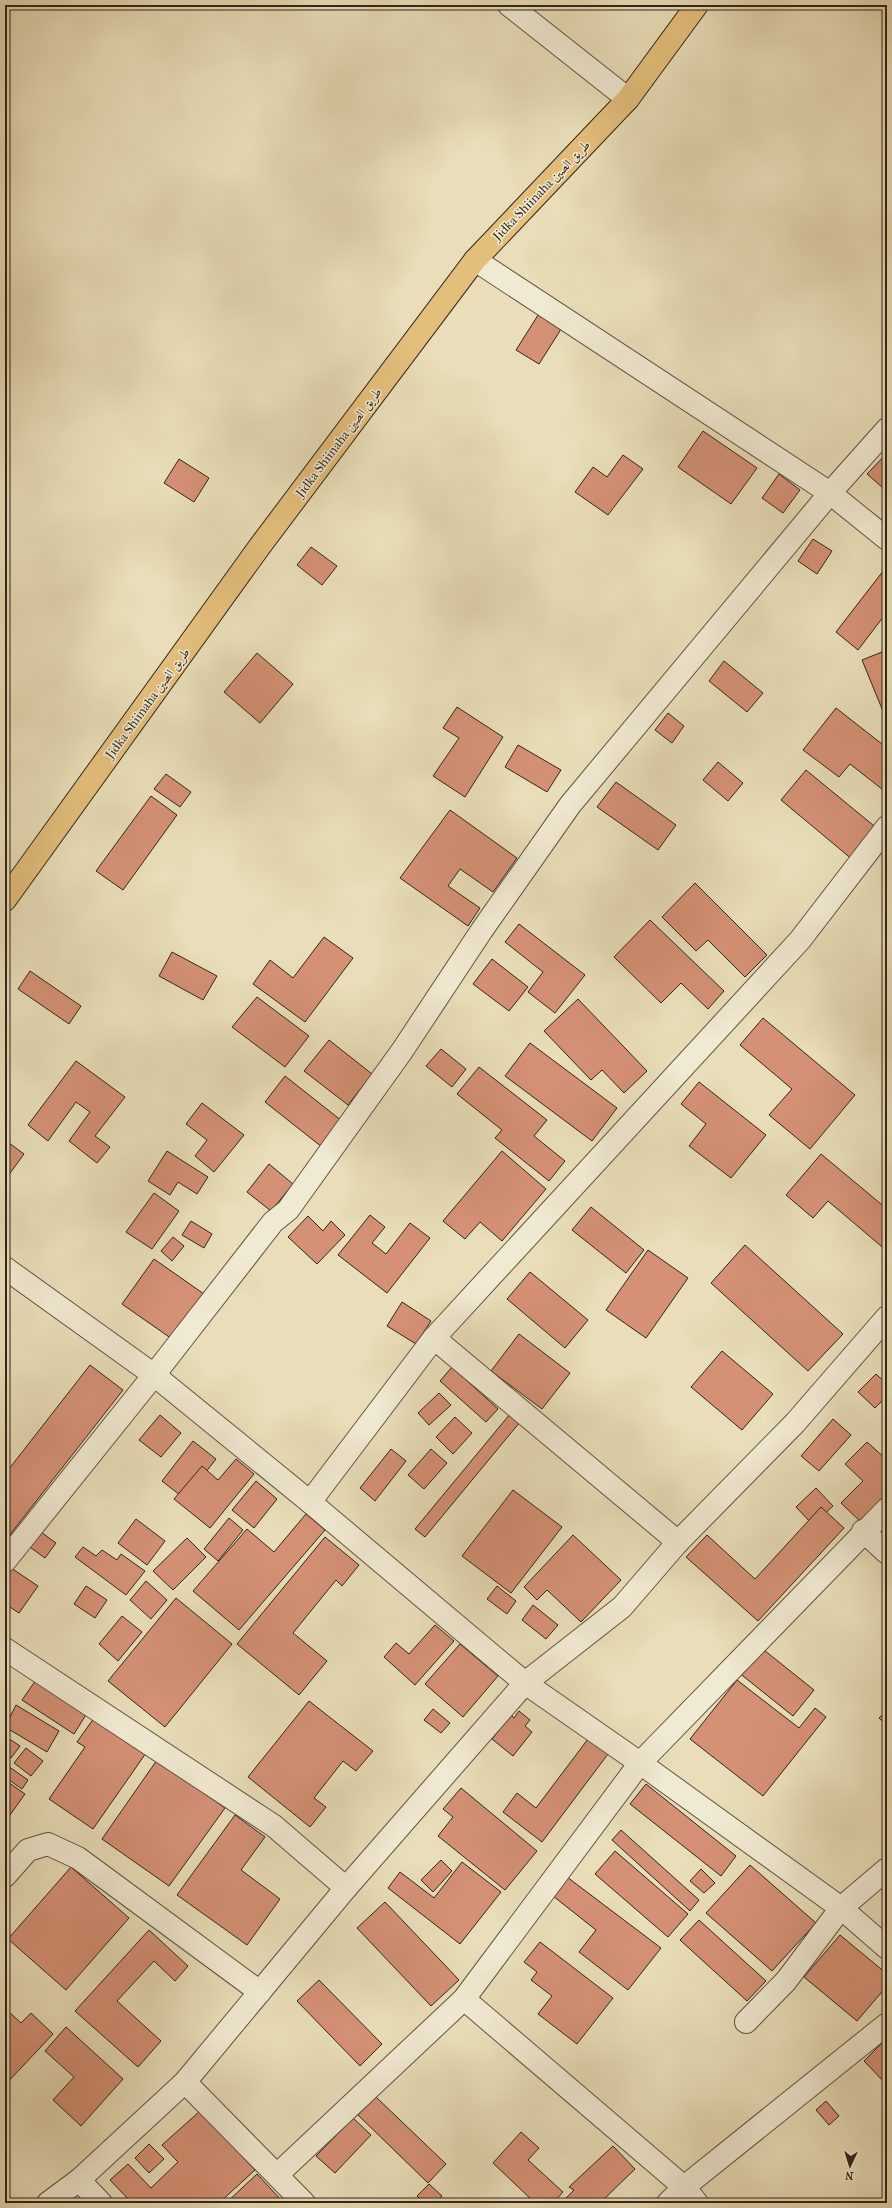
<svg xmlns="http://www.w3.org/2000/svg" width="892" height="2208" viewBox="0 0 892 2208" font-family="'IM FELL French Canon',Amiri,serif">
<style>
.building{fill:#d59176;stroke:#322518}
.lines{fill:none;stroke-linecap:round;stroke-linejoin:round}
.minor-casing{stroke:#605340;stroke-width:24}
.primary-casing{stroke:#322518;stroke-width:24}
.minor{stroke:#f1ead2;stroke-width:22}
.primary{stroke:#e4bf7c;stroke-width:22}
.labels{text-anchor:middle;stroke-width:3;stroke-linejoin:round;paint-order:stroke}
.street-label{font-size:13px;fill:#322518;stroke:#f1ead2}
</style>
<rect width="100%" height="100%" fill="#e9deb9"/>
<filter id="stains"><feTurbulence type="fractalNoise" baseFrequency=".005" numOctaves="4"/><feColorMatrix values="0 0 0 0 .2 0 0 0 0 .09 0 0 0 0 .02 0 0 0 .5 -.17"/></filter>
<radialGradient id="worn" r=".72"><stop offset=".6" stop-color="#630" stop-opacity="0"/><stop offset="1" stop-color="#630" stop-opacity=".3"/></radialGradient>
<g class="building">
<path d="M540 312 563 326 539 364 516 350Z"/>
<path d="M703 431 757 468 731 504 678 467Z"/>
<path d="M887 453V483L883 488 867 474Z"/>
<path d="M623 455 643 469 608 515 575 492 593 467 607 477Z"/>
<path d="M179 459 209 478 194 502 164 483Z"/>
<path d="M779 474 800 490 783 513 762 498Z"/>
<path d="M813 539 832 551 817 574 798 561Z"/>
<path d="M311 547 337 566 322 585 297 565Z"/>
<path d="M887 566V612L858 650 836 632Z"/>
<path d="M887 650V721L862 660Z"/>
<path d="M257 653 293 684 260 723 224 692Z"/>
<path d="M724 661 763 693 747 712 709 681Z"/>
<path d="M457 707 503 737 465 797 433 776 459 738 443 728Z"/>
<path d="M836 708 887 748V793L850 764 839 777 803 750Z"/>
<path d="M668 713 684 726 672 743 655 730Z"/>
<path d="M518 745 561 770 547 792 505 767Z"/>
<path d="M718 762 743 783 728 801 703 780Z"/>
<path d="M806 770 879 830 853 860 781 800Z"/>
<path d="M166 774 191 792 180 807 154 789Z"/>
<path d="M616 782 676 825 658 850 597 807Z"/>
<path d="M151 796 177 815 123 890 96 871Z"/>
<path d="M450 810 517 858 493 892 460 869 448 886 480 908 468 926 400 878Z"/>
<path d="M695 883 767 955 745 977 708 940 696 951 662 917Z"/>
<path d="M650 920 724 991 708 1009 681 983 661 1003 614 957Z"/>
<path d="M519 924 585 975 555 1013 528 992 543 972 505 942Z"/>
<path d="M324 937 353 958 305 1022 253 984 270 960 293 978Z"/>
<path d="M172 952 217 976 203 1000 159 976Z"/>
<path d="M492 959 528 987 509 1011 473 984Z"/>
<path d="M30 971 81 1006 69 1024 18 989Z"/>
<path d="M257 997 309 1036 285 1067 232 1027Z"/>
<path d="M578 999 647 1071 624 1093 602 1070 591 1080 544 1031Z"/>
<path d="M763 1018 855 1095 810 1149 769 1115 792 1089 740 1045Z"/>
<path d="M329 1040 372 1074 348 1105 304 1071Z"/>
<path d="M530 1043 617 1108 592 1141 505 1076Z"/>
<path d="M441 1049 466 1069 452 1087 426 1066Z"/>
<path d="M76 1061 125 1097 95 1136 110 1147 97 1163 69 1141 90 1112 76 1102 48 1141 28 1125Z"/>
<path d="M479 1067 547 1120 534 1136 565 1161 549 1181 495 1138 502 1130 457 1094Z"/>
<path d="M285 1076 342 1121 322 1147 265 1102Z"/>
<path d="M699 1082 766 1135 731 1178 689 1146 706 1124 681 1104Z"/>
<path d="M202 1103 244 1135 214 1172 195 1156 207 1140 186 1124Z"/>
<path d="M5 1140 24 1154 5 1180Z"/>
<path d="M167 1151 208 1177 197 1194 178 1182 170 1195 148 1181Z"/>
<path d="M502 1151 546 1189 502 1241 480 1222 465 1239 443 1221Z"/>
<path d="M821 1154 887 1209V1251L828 1201 813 1218 786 1195Z"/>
<path d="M269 1164 293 1184 271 1211 247 1192Z"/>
<path d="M154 1193 179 1211 152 1249 126 1232Z"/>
<path d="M591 1207 644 1250 626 1273 572 1230Z"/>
<path d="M370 1215 385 1227 372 1243 386 1254 410 1223 430 1238 387 1293 338 1255Z"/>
<path d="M308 1216 323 1231 331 1221 345 1235 317 1264 288 1237Z"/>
<path d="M191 1221 212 1234 204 1248 182 1235Z"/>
<path d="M173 1237 184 1246 172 1261 161 1251Z"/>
<path d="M745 1245 843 1334 808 1371 711 1283Z"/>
<path d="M648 1250 688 1278 646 1338 606 1310Z"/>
<path d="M154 1259 204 1294 172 1339 122 1304Z"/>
<path d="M530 1272 588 1320 565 1348 507 1299Z"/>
<path d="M402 1302 431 1321 416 1344 387 1326Z"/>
<path d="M519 1334 570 1373 542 1409 491 1371Z"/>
<path d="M722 1351 773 1394 742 1430 691 1387Z"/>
<path d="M90 1365 123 1390 5 1541V1474Z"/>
<path d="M452 1367 498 1409 486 1422 440 1381Z"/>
<path d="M876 1374 887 1384V1396L875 1408 858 1392Z"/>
<path d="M439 1393 451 1405 429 1425 418 1413Z"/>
<path d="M510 1414 520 1422 425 1537 415 1529Z"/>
<path d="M160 1415 181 1433 161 1457 139 1440Z"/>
<path d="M455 1417 472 1433 453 1454 436 1437Z"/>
<path d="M833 1419 851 1435 819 1471 801 1456Z"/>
<path d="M193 1441 216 1459 185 1499 162 1481Z"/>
<path d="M867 1442 887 1460V1502L864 1525 841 1503 863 1481 845 1464Z"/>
<path d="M391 1449 406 1461 375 1501 360 1488Z"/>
<path d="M431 1449 447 1463 424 1489 408 1475Z"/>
<path d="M236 1459 254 1474 210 1528 174 1499 202 1466 218 1480Z"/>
<path d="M256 1481 277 1499 254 1528 232 1510Z"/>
<path d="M816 1488 833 1506 813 1525 796 1507Z"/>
<path d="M513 1490 562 1527 511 1593 462 1556Z"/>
<path d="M821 1507 844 1528 758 1621 686 1557 707 1535 755 1579Z"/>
<path d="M306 1514 325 1530 239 1630 193 1591 247 1529 274 1552Z"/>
<path d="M229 1518 243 1530 218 1561 204 1549Z"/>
<path d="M136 1519 165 1541 147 1565 118 1543Z"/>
<path d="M38 1530 56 1543 45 1558 27 1545Z"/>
<path d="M573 1535 621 1580 581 1622 547 1590 537 1600 524 1587Z"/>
<path d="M325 1537 359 1565 342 1586 336 1580 293 1633 327 1661 299 1695 237 1644Z"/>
<path d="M187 1538 206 1557 173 1590 153 1571Z"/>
<path d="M83 1547 96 1556 102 1550 117 1560 121 1554 145 1571 126 1595 75 1557Z"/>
<path d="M11 1568 38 1586 19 1613 5 1604V1576Z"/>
<path d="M146 1581 167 1600 151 1619 130 1600Z"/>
<path d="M86 1586 107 1600 95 1618 74 1604Z"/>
<path d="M497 1586 516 1601 507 1614 487 1599Z"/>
<path d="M176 1598 232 1644 165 1727 108 1681Z"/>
<path d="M533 1605 558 1625 546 1639 522 1620Z"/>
<path d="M122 1616 142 1632 118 1661 99 1644Z"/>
<path d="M435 1625 454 1641 415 1685 384 1657 396 1643 409 1654Z"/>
<path d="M460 1644 498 1676 463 1717 425 1684Z"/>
<path d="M759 1646 814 1690 793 1716 738 1672Z"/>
<path d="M36 1680 87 1713 74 1734 22 1700Z"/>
<path d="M737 1680 799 1728 815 1708 826 1717 763 1796 690 1739Z"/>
<path d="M309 1701 373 1751 356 1771 343 1761 314 1798 326 1807 310 1827 248 1777Z"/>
<path d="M16 1705 59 1731 47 1752 5 1727Z"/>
<path d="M433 1709 450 1723 441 1733 424 1720Z"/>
<path d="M887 1710V1726L879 1718Z"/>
<path d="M519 1711 530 1720 525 1726 532 1732 513 1756 492 1739 511 1715 514 1718Z"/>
<path d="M94 1718 146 1753 93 1829 49 1799 85 1747 77 1742Z"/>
<path d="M5 1736 20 1746 11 1758 5 1754Z"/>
<path d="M588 1739 608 1754 542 1842 503 1812 517 1793 536 1808Z"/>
<path d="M26 1748 43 1761 31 1776 14 1763Z"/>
<path d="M157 1760 225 1808 169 1886 102 1839Z"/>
<path d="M5 1764 28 1780 22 1789 5 1777Z"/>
<path d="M5 1780 25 1794 5 1822Z"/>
<path d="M646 1784 736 1856 721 1876 630 1804Z"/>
<path d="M461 1788 537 1851 505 1890 438 1836 453 1817 443 1809Z"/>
<path d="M235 1815 265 1837 241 1870 280 1899 247 1945 177 1895Z"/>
<path d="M621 1830 699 1900 690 1911 612 1840Z"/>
<path d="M615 1851 688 1914 668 1937 595 1874Z"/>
<path d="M441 1860 452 1871 433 1892 421 1880Z"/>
<path d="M462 1862 501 1892 460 1944 388 1888 400 1872 434 1898Z"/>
<path d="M750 1865 816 1923 772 1971 706 1913Z"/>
<path d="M71 1867 129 1918 66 1990 8 1939Z"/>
<path d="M701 1869 715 1883 704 1893 690 1881Z"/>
<path d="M567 1877 661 1948 628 1990 579 1952 596 1930 553 1896Z"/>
<path d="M385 1902 459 1980 431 2006 357 1928Z"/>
<path d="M699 1920 766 1981 747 2001 680 1940Z"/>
<path d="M149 1930 188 1966 175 1981 154 1961 117 2001 161 2041 138 2067 75 2011Z"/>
<path d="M840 1935 887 1974V1986L857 2021 804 1977Z"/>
<path d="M540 1942 613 1998 577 2044 538 2014 552 1996 531 1980 537 1972 524 1962Z"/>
<path d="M319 1980 382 2044 360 2066 297 2001Z"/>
<path d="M7 2010 21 2023 31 2013 53 2034 5 2085V2012Z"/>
<path d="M66 2027 123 2079 81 2126 53 2100 74 2077 45 2051Z"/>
<path d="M882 2043 887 2048V2085L864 2061Z"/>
<path d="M376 2097 446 2164 428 2183 358 2115Z"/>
<path d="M826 2101 839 2116 829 2125 816 2110Z"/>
<path d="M200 2111 255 2170 219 2203H132L110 2180 128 2164 151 2188 178 2162 162 2145Z"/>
<path d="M353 2118 371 2135 335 2173 316 2156Z"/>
<path d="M521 2132 539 2148 528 2160 563 2192 553 2203H535L493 2163Z"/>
<path d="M149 2144 164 2159 149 2173 135 2158Z"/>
<path d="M613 2146 635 2169 600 2203H561L574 2190 569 2187Z"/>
<path d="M257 2174 284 2203H226Z"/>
<path d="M429 2184 442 2196 436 2203H425L417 2196Z"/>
</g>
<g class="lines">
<g class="minor-casing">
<g id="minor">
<path d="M509 5 628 99"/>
<path d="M475 260 830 493 887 539"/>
<path d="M5 1268 154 1375 310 1502 525 1683 640 1763 841 1908 887 1948"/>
<path d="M434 1338 678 1542"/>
<path d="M310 1502 434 1338 800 940 887 827"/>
<path d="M863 1531 887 1553"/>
<path d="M5 1561 154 1375 273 1222 288 1210 402 1051 482 930 570 805 830 493 887 429"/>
<path d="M5 1649 274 1826 346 1888"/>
<path d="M5 1876 28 1850 48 1844 78 1858 260 1992"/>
<path d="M464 1999 684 2187 697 2203"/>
<path d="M746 2022 786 1981 841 1908 887 1869"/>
<path d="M185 2082 304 2203"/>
<path d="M278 2174 464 1999 640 1763 887 1509"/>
<path d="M79 2180 101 2203"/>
<path d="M48 2203 79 2180 185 2082 346 1888 525 1683 622 1607 678 1542 795 1423 887 1317"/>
<path d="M668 2203 684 2187 887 2024"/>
</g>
</g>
<g class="primary-casing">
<path id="primary" d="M5 900 260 546 475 260 628 99 697 5"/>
</g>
<use href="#minor" class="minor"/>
<use href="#primary" class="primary"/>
</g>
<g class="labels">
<g class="street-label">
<text transform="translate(541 190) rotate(-46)" y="5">Jidka Shiinaha طريق الصين</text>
<text transform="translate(338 442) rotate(-53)" y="5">Jidka Shiinaha طريق الصين</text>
<text transform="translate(147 703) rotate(-54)" y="5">Jidka Shiinaha طريق الصين</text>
</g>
</g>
<rect width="892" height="2208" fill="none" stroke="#e9deb9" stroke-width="20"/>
<rect x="6" y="6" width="880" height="2196" fill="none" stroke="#322518" stroke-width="2"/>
<rect x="10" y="10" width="872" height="2188" fill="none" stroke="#322518"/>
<g transform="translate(850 2166) rotate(184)" stroke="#f1ead2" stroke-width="3" paint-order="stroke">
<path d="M0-3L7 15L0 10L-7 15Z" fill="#322518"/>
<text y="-6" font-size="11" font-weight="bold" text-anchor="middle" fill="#322518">N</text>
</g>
<rect width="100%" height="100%" filter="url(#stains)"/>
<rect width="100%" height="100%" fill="url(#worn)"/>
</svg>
